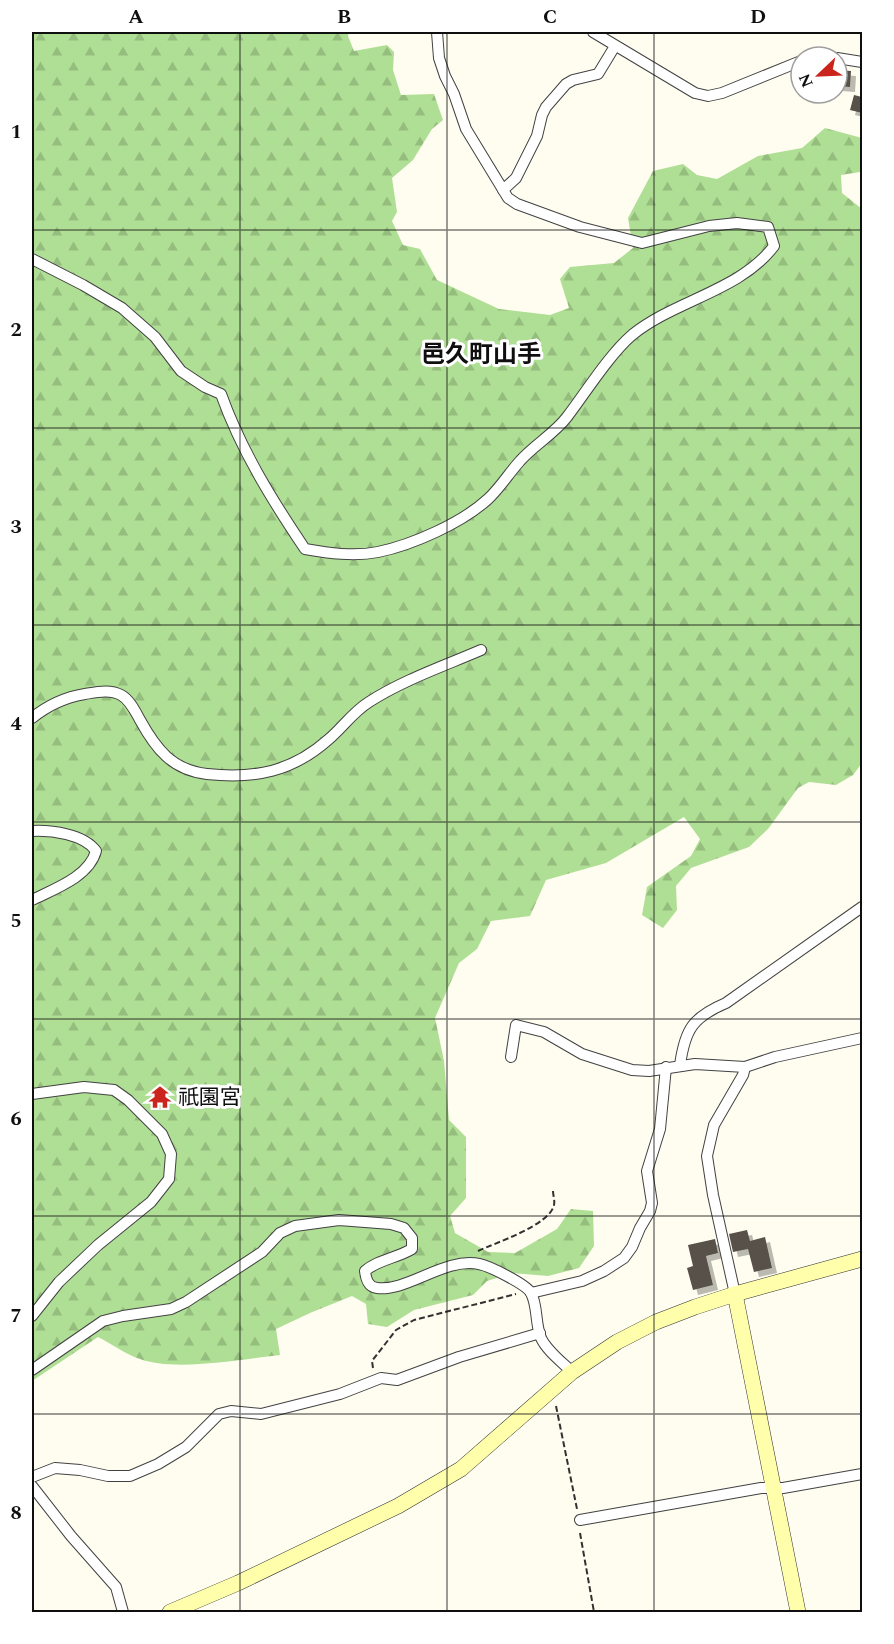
<svg xmlns="http://www.w3.org/2000/svg" width="894" height="1644" viewBox="0 0 894 1644" font-family="Spectral,'Noto Sans JP',serif">
<style>
.forest{fill:url(#forest-firs)}
.building{fill:#58514a;filter:url(#shadow)}
.lines{fill:none;stroke-linecap:round;stroke-linejoin:round}
.street-casing{stroke:#424242;stroke-width:12}
.secondary-casing{stroke:#313131;stroke-width:16}
.path{stroke:#313131;stroke-width:2;stroke-dasharray:6 3;stroke-linecap:butt}
.street{stroke:#fff;stroke-width:10}
.secondary{stroke:#fffeab;stroke-width:15}
.grid{fill:none;stroke:#0f0f0f;stroke-width:1.5;stroke-opacity:0.55}
.labels{text-anchor:middle;stroke-width:6;stroke-linejoin:round;paint-order:stroke}
.poi-label{font-size:21px;fill:#0f0f0f;stroke:#fff;text-anchor:start}
.quarter-label{font-size:24px;font-weight:bold;fill:#0f0f0f;stroke:#fff}
.neatline{fill:none;stroke:#0f0f0f;stroke-width:2}
.grid-label{font-size:20px;text-anchor:middle;font-weight:bold;fill:#0f0f0f}
</style>
<defs>
<pattern id="forest-firs" width="22" height="20" patternUnits="userSpaceOnUse" patternTransform="scale(1.5)"><rect width="22" height="20" fill="#afdf94"/><path d="M5 1l3.5 6h-7zM16 11l3.5 6h-7z" fill="#95be7e"/></pattern>
<filter id="shadow"><feDropShadow dx="5" dy="5" stdDeviation="0" flood-color="#0004"/></filter>
</defs>
<rect width="100%" height="100%" fill="#fffdf0"/>
<path class="forest" d="M32 32H349L348 36 354 51 387 45 394 52 393 70 401 95 434 94 443 120 432 129 413 160 392 178 397 212 392 221 403 245 420 249 437 280 499 309 550 315 569 308 560 279 570 267 614 263 633 248 628 218 653 171 683 164 697 175 717 179 758 156 802 148 825 128 862 138V173L860 172 841 175 842 193 862 209V763L853 775 836 785 809 782 798 788 768 829 749 847 691 868 676 886 677 910 663 928 642 915 647 887 691 856 700 839 684 817 606 863 546 880 530 916 491 921 477 949 459 963 435 1018 444 1061 449 1120 466 1137V1198L450 1216 455 1233 488 1252 515 1253 557 1229 571 1209 593 1211 594 1246 579 1268 548 1276 512 1273 487 1281 473 1295 414 1310 387 1327 368 1324 366 1304 352 1296 310 1313 276 1329 280 1355C243 1359 174 1372 140 1359 125 1354 112 1344 98 1337L32 1381Z"/>
<g class="building">
<path d="M837 70 851 71 850 87 837 86Z"/>
<path d="M854 95 862 97V113L850 110Z"/>
<path d="M747 1230 750 1241 765 1237 772 1268 754 1272 748 1249 733 1252 729 1234Z"/>
<path d="M715 1239 718 1253 706 1256 713 1285 693 1290 687 1268 693 1266 688 1245Z"/>
</g>
<g class="lines">
<g class="street-casing">
<g id="street">
<path d="M593 32 695 93 708 96 722 93 801 61"/>
<path d="M837 58 862 62"/>
<path d="M503 190 516 178 537 136 542 115 546 107 566 84 573 80 598 74 615 46"/>
<path d="M32 259 83 285 122 308 155 337 181 371 205 387 221 394C241 450 272 500 305 549 328 553 354 557 378 552 412 545 462 523 488 499 500 488 509 473 520 461 534 445 554 434 567 417 586 392 609 355 632 335 675 300 740 291 774 246L768 227 737 223 709 226 642 243 580 227 517 204 508 198 466 129 454 94 445 76 439 58 437 32"/>
<path d="M32 718C47 706 66 697 85 694 97 692 110 689 121 695 130 700 135 711 140 720 156 749 172 770 207 774 255 779 292 772 329 739 343 727 353 712 369 702 403 680 444 666 481 650"/>
<path d="M32 831C51 830 84 834 96 851 89 877 54 889 32 900"/>
<path d="M511 1057 516 1025 544 1032 582 1054 632 1070 649 1071 695 1064 745 1067 775 1057 862 1038"/>
<path d="M680 1065C685 1029 693 1017 726 1003L862 907"/>
<path d="M32 1094 84 1087 114 1090 128 1100 162 1134 171 1154 169 1179 151 1202 98 1245 59 1282 32 1316"/>
<path d="M531 1293 582 1281 604 1271 624 1258 632 1247 640 1228 650 1211 652 1203 647 1171 660 1129 666 1067"/>
<path d="M735 1294 713 1195 707 1156 714 1125 743 1075 745 1067"/>
<path d="M32 1370 103 1321 123 1316 171 1309 186 1302 262 1252 280 1233 295 1226 339 1220 391 1224 404 1228 412 1238V1249C397 1258 377 1260 365 1271 366 1279 368 1287 377 1288 407 1292 445 1257 479 1264 489 1266 526 1284 531 1293 538 1306 535 1324 541 1338 547 1351 562 1362 572 1372"/>
<path d="M32 1477 55 1468 80 1470 108 1476H130L158 1464 186 1447 219 1414 231 1411 261 1414 340 1394 381 1378 397 1380 459 1357 540 1333"/>
<path d="M32 1486 71 1536 116 1587 123 1612"/>
<path d="M580 1520 761 1488H783L862 1474"/>
</g>
</g>
<g class="secondary-casing">
<g id="secondary">
<path d="M735 1294 798 1612"/>
<path d="M170 1612 238 1583 398 1506 461 1469 572 1372 617 1342 656 1322 695 1307 735 1294 862 1259"/>
</g>
</g>
<g class="path">
<path d="M478 1251C495 1243 550 1225 554 1205 555 1201 553 1195 553 1191"/>
<path d="M373 1368 372 1361 396 1330 414 1320 516 1294"/>
<path d="M556 1406 577 1509"/>
<path d="M580 1533 594 1612"/>
</g>
<use href="#street" class="street"/>
<use href="#secondary" class="secondary"/>
</g>
<path class="grid" d="M240 32V1612M447 32V1612M654 32V1612M32 230H862M32 428H862M32 625H862M32 822H862M32 1019H862M32 1216H862M32 1414H862"/>
<defs>
<g id="temple-bare" transform="scale(1.8)"><path d="M0-6L5-2H3V0L6.5 2.5H4V6H1.5V3h-3V6H-4V2.5H-6.5L-3 0V-2H-5Z" fill="#ca241c" stroke="#fff" stroke-width="2.5" paint-order="stroke"/></g>
</defs>
<g fill-rule="evenodd">
<use href="#temple-bare" x="160" y="1097"/>
</g>
<g class="labels">
<g class="poi-label">
<text x="178" y="1104">祇園宮</text>
</g>
<g class="quarter-label">
<text x="481" y="362">邑久町山手</text>
</g>
</g>
<rect width="894" height="1644" fill="none" stroke="#ffffff" stroke-width="66"/>
<g transform="translate(819 75) rotate(247)"><circle r="28" fill="#ffffff" stroke="#9f9f9f" stroke-width="1.5"/>
<path d="M0-4.5L10 22L0 15L-10 22Z" fill="#ca241c"/>
<text y="-9" font-size="16" font-weight="bold" text-anchor="middle" fill="#0f0f0f">N</text>
</g>
<rect x="33" y="33" width="828" height="1578" class="neatline"/>
<g class="grid-label">
<text x="136" y="23">A</text>
<text x="344" y="23">B</text>
<text x="550" y="23">C</text>
<text x="758" y="23">D</text>
<text x="16" y="138">1</text>
<text x="16" y="336">2</text>
<text x="16" y="533">3</text>
<text x="16" y="730">4</text>
<text x="16" y="927">5</text>
<text x="16" y="1125">6</text>
<text x="16" y="1322">7</text>
<text x="16" y="1519">8</text>
</g>
</svg>
